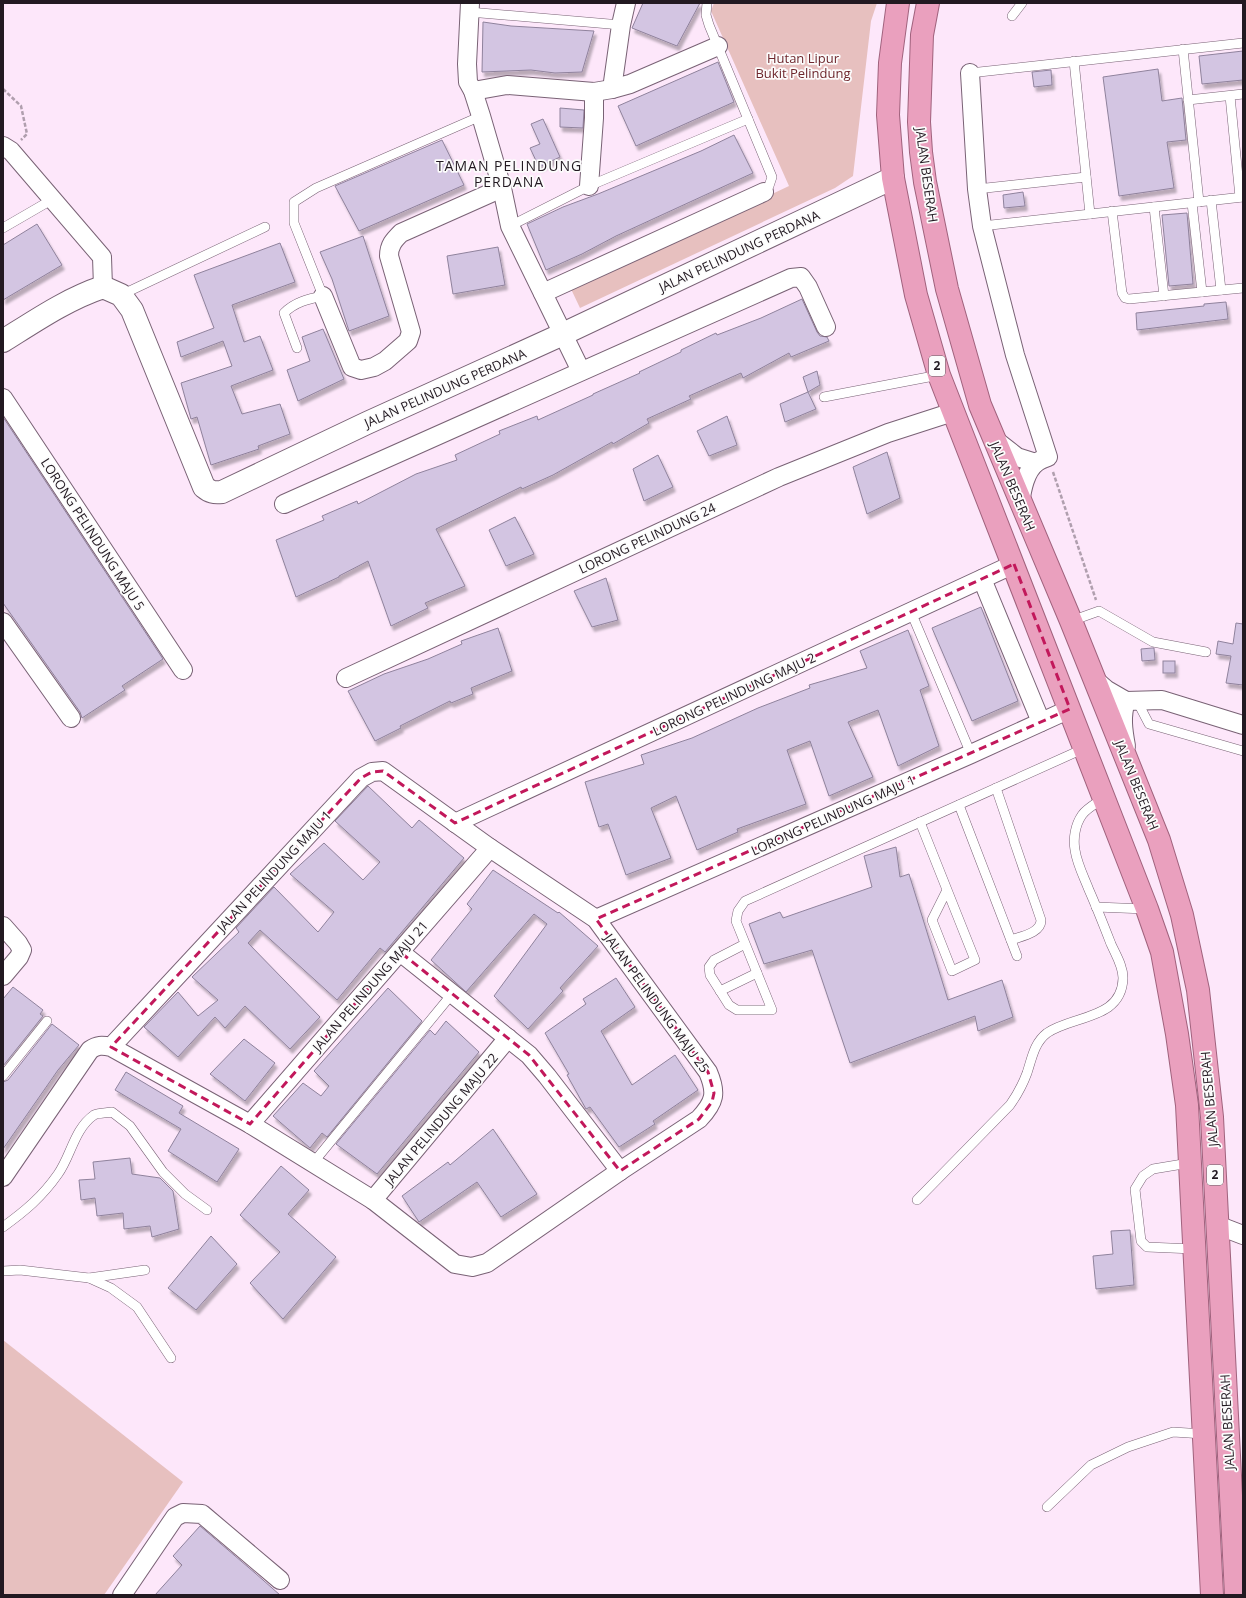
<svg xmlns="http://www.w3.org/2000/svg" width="1246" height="1598" viewBox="0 0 1246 1598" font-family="'Open Sans',sans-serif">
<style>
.green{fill:#e7c0bf}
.building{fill:#d3c5e2;stroke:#8f829c;filter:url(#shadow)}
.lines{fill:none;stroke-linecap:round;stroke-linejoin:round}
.service-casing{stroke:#796275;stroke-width:10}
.minor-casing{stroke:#796275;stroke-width:20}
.tertiary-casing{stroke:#796275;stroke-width:24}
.trunk-casing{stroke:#a0627d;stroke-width:24}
.path{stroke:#b09fae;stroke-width:2.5;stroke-dasharray:4 2;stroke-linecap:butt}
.service{stroke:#fff;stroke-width:9}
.minor{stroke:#fff;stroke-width:18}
.tertiary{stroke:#fff;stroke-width:22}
.trunk{stroke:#eaa0be;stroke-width:22}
.marked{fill:none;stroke:#c2185b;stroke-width:3;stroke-dasharray:8 5;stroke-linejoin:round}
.labels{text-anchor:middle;stroke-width:3.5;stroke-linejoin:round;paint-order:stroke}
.shield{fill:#fcfcfc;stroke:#635d63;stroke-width:1}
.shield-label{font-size:12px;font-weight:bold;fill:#221921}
.park-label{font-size:13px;fill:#6e272d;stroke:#fcfcfc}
.street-label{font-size:13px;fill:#221921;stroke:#fcfcfc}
.neighbourhood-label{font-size:14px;letter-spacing:1px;fill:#221921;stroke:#fcfcfc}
</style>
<defs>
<filter id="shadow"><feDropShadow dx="2.5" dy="4.5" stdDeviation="1" flood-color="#0004"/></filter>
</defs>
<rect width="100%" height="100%" fill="#fde7fa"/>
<g class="green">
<path d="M714 3H877L871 21 853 176 835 188 580 308 571 289 789 186 711 11Z"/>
<path d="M3 1340 183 1482 104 1595H3Z"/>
</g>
<g class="building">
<path d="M643 3H700L677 46 632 28Z"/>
<path d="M483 22 511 26 594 31 582 72 555 73 531 70 482 72Z"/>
<path d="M1243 51V80L1202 84 1199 56Z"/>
<path d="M718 62 734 102 636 146 618 106Z"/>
<path d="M1158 69 1162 101 1182 98 1186 140 1167 142 1174 188 1119 196 1103 77Z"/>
<path d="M1051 70 1052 85 1034 87 1032 72Z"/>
<path d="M560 108 584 110 583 128 560 127Z"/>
<path d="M543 119 560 157 539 167 530 148 540 144 531 124Z"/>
<path d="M734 135 753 173 616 236 582 254 546 270 527 224 563 207 598 194 701 151Z"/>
<path d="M442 140 464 185 359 231 335 186Z"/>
<path d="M1023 192 1025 206 1004 208 1003 195Z"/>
<path d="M1187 213 1193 284 1169 286 1162 215Z"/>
<path d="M37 224 62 265 3 300V245Z"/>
<path d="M363 236 389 316 349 331 332 279 320 252Z"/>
<path d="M280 243 295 282 232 305 244 342 260 336 273 370 231 386 242 414 280 404 290 434 258 446 259 449 211 465 197 417 191 419 181 383 232 366 223 341 181 357 177 342 214 328 194 275Z"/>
<path d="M498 247 505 285 453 294 447 256Z"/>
<path d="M802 299 817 332 820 336 827 337 829 341 791 357 789 353 743 378 741 373 689 396 691 399 647 419 649 423 613 444 612 442 553 475 522 489 521 487 436 529 465 586 425 603 428 608 391 626 368 561 339 576V577L296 597 276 540 324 520 322 516 357 501 358 504 416 474 457 460 455 455 500 434 499 431 537 416 538 420 593 395V394L640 373 639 372 681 352V350L716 333 717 335 761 318Z"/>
<path d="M1226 302 1228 319 1137 330 1136 313 1204 306V304Z"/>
<path d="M323 329 344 379 298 401 287 370 310 361 302 337Z"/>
<path d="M817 371 820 385 808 392 803 377Z"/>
<path d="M808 392 816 409 785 422 780 404Z"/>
<path d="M727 416 737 445 709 456 697 431Z"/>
<path d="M3 417 163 659 122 686 125 690 82 718 80 712 3 603Z"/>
<path d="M887 452 900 498 867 514 853 467Z"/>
<path d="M658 455 673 487 644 501 633 469Z"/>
<path d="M515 517 534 554 506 566 489 530Z"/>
<path d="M606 578 618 620 592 627 574 591Z"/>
<path d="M981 607 1018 701 972 721 932 628Z"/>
<path d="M1236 623 1243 624V685L1226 683 1231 656 1216 654 1218 641 1233 644Z"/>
<path d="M498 628 512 671 471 688 473 694 451 703 450 701 400 726 401 728 375 741 348 691 384 674 428 659 462 644 461 641Z"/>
<path d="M908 630 929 686 920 690 939 746 898 766 878 710 848 722 873 777 829 796 810 741 787 750 806 804 737 829 738 832 697 850 676 796 651 808 671 858 626 875 608 824 599 827 585 782 644 764 641 755 692 738 758 708 810 688 809 685 867 668 860 651Z"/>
<path d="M1152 648H1154L1155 660 1142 661 1141 649Z"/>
<rect x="1163" y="661" width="12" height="12"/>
<path d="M368 786 412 828 419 820 464 858 385 952 380 948 337 1000 260 930 248 943 320 1017 290 1049 245 1006 225 1028 215 1017 178 1057 144 1027 178 992 198 1016 218 1000 192 977 239 932 236 928 274 887 318 932 334 912 290 874 324 843 363 880 380 862 335 821Z"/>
<path d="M896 847 900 877 909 874 948 1000 1002 980 1013 1017 978 1031 975 1016 850 1063 812 950 764 964 749 924 780 912 783 918 872 887 864 856Z"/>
<path d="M493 870 558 913 559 912 598 946 560 988 563 991 528 1029 494 996 547 924 534 914 466 992 431 960 472 909 467 904Z"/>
<path d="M616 978 635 1007 601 1031 632 1085 675 1055 698 1090 653 1121 655 1124 619 1147 590 1107 586 1109 567 1075 569 1074 545 1033 586 1004 583 999Z"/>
<path d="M13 987 43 1010 40 1014 43 1016 3 1066V999Z"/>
<path d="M388 988 422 1021 327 1137 322 1133 310 1148 273 1116 303 1083 321 1096 329 1086 314 1071Z"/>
<path d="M446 1021 479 1052 377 1174 336 1144 430 1030 435 1035Z"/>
<path d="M52 1024 79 1045 58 1070 3 1149V1082L8 1080Z"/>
<path d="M244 1039 275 1063 245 1101 210 1074Z"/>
<path d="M126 1072 183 1106 179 1113 239 1149 217 1182 168 1151 181 1129 115 1090Z"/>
<path d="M493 1129 537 1194 501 1217 477 1182 419 1222 402 1196 448 1162 450 1165Z"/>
<path d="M130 1158 132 1174 160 1178 173 1191 179 1229 152 1237 150 1226 124 1229 123 1213 97 1216 95 1198 81 1200 79 1180 95 1179 93 1162Z"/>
<path d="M281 1166 309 1190 288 1214 336 1257 283 1319 250 1283 280 1252 240 1215Z"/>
<path d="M1130 1230 1134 1285 1096 1289 1093 1256 1113 1254 1111 1231Z"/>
<path d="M211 1236 237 1264 196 1310 168 1288Z"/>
<path d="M200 1526 255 1573 280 1595H155L182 1565 173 1556Z"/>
</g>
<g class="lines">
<g class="service-casing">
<g id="service">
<path d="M707 3 706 15 709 25 772 177 769 186 764 192"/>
<path d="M469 12 621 25"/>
<path d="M1012 16 1022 3"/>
<path d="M1183 49 1199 202"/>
<path d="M1074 61 1090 214"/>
<path d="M970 73 1243 43"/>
<path d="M1230 96 1240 197"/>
<path d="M1188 100 1243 94"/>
<path d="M977 189 1086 177"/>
<path d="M1211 200 1221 290"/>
<path d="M1192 203 1202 292"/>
<path d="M1154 207 1164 296"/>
<path d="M1112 211 1122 293 1125 298 1129 299 1243 288"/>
<path d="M510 226 589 186 748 119"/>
<path d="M982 226 1243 197"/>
<path d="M3 228 53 199"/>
<path d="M121 295 265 227"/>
<path d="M297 348 284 313C295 302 308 299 323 296L294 223V202L316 188 481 116"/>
<path d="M824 397 939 375"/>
<path d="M911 612 971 754"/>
<path d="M1071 621 1099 611 1153 642 1206 652"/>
<path d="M1137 701 1149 724 1243 751"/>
<path d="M996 788 1041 920C1041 933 1022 936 1011 940"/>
<path d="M959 805 1017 956"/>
<path d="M920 822 975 960 952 971 932 920 947 890"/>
<path d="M1096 907 1146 909"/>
<path d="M745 944 714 960 709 967 710 975 729 1005 737 1010H772L736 921 738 911 745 901 1085 748"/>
<path d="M720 991 757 973"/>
<path d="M3 1076 47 1021"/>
<path d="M313 1163 452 994"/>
<path d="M1189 1163 1153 1169 1143 1176 1135 1189 1141 1241 1147 1247 1194 1249"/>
<path d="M917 1200 1010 1105C1017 1095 1023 1084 1027 1073 1032 1058 1034 1043 1047 1033 1073 1015 1122 1020 1123 978 1123 966 1116 955 1111 944 1104 926 1097 908 1089 890 1084 877 1077 864 1075 850 1073 839 1075 825 1082 815 1087 808 1097 803 1104 798"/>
<path d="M3 1227C25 1211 42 1197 58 1174 71 1156 74 1129 94 1115 99 1113 107 1113 112 1112L130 1126 163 1172 185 1194 207 1210"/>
<path d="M3 1271 20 1270 89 1278 111 1288 137 1307 171 1358"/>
<path d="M89 1278 145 1270"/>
<path d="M1047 1507 1091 1465 1128 1447 1173 1432 1204 1434"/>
</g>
</g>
<g class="minor-casing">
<g id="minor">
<path d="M470 3 467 64 468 82 473 91 481 116 502 188 510 226 581 371"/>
<path d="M970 73 977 189 982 226 1015 355 1048 457C1045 458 1040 460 1037 462 1025 471 1022 490 1020 503"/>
<path d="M612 89 621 25 626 3"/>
<path d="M473 91 507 85 594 92 612 89 630 84 718 46"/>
<path d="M3 146 11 151 102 257 103 287"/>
<path d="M589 186 594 118V92"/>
<path d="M543 293 764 192"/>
<path d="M323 296 352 367 361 370 374 367 385 361 408 341 411 332 389 256C389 245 394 240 401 233L502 188"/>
<path d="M3 398 183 670"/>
<path d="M994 439 1017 457 1036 463"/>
<path d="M284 504 791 278 801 277 808 287 826 327"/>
<path d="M982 579 1041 722"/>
<path d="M3 622 71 718"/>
<path d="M346 678 779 477 888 433 953 412"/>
<path d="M1093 678 1107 690 1126 701 1162 700 1243 725"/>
<path d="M1126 746C1123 730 1121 716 1126 701"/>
<path d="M455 823 1014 564"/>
<path d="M596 919 971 754 1070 709"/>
<path d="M3 926 18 943 22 950 19 957 3 976"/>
<path d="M400 952 529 1055 547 1076 620 1171"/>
<path d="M250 1124 490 848"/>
<path d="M3 1177 90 1050C97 1045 102 1045 111 1047L250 1124 373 1200 455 1264 472 1267 487 1263 620 1171 699 1119C715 1102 717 1093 708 1072L596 919 490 848 383 771 372 772 361 778 111 1047"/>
<path d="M373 1200 508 1038"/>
<path d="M1217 1225 1243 1235"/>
<path d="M122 1595 175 1517 183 1513 202 1514 280 1580"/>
</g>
</g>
<g class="tertiary-casing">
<path id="tertiary" d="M3 341C35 321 67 299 103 287L121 295 132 310 204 487C210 492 214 493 222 492L367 423 563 334 893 178"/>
</g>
<g class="trunk-casing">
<g id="trunk">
<path d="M898 3 890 63 888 115 893 178 916 295 939 375 1147 909 1162 952 1177 1034 1187 1105 1212 1595"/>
<path d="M928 3 922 35 919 122 921 152 925 182 947 289 980 405 1071 621 1159 840 1182 915 1198 990 1212 1117 1236 1595"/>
</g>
</g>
<g class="path">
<path d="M3 89 21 106 27 134 21 140"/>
<path d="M1053 472 1096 600"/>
</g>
<use href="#service" class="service"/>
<use href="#minor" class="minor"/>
<use href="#tertiary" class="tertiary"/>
<use href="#trunk" class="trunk"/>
</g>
<path class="marked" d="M1014 564 1070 709 596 919 708 1072 714 1093 712 1102 699 1119 620 1171 529 1055 400 952 250 1124 111 1047 361 778 372 772 383 771 455 823Z"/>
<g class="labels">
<g class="shield">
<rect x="929" y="356" width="16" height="20" rx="3"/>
<rect x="1207" y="1165" width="16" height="20" rx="3"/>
</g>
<g class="shield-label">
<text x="937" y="370">2</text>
<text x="1215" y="1179">2</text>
</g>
<g class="park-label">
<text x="803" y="63">Hutan Lipur<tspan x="803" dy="15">Bukit Pelindung</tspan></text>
</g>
<g class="street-label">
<text transform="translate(927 175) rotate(82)" y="5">JALAN BESERAH</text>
<text transform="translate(739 251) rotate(-25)" y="5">JALAN PELINDUNG PERDANA</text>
<text transform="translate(445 388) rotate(-24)" y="5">JALAN PELINDUNG PERDANA</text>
<text transform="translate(1013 486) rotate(67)" y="5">JALAN BESERAH</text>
<text transform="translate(93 534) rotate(57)" y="5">LORONG PELINDUNG MAJU 5</text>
<text transform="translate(647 538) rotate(-25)" y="5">LORONG PELINDUNG 24</text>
<text transform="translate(734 694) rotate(-25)" y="5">LORONG PELINDUNG MAJU 2</text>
<text transform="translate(1137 785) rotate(68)" y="5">JALAN BESERAH</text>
<text transform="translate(833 815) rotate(-24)" y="5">LORONG PELINDUNG MAJU 1</text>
<text transform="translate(274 871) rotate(-47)" y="5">JALAN PELINDUNG MAJU 1</text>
<text transform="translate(370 986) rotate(-49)" y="5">JALAN PELINDUNG MAJU 21</text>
<text transform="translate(657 1003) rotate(54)" y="5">JALAN PELINDUNG MAJU 25</text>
<text transform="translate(1209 1099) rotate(-95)" y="5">JALAN BESERAH</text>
<text transform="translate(441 1119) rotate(-50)" y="5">JALAN PELINDUNG MAJU 22</text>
<text transform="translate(1227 1422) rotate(-93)" y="5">JALAN BESERAH</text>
</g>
<g class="neighbourhood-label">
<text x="509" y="171">TAMAN PELINDUNG<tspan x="509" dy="16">PERDANA</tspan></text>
</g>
</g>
<rect width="1246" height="1598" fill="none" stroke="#221921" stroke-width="8"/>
</svg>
